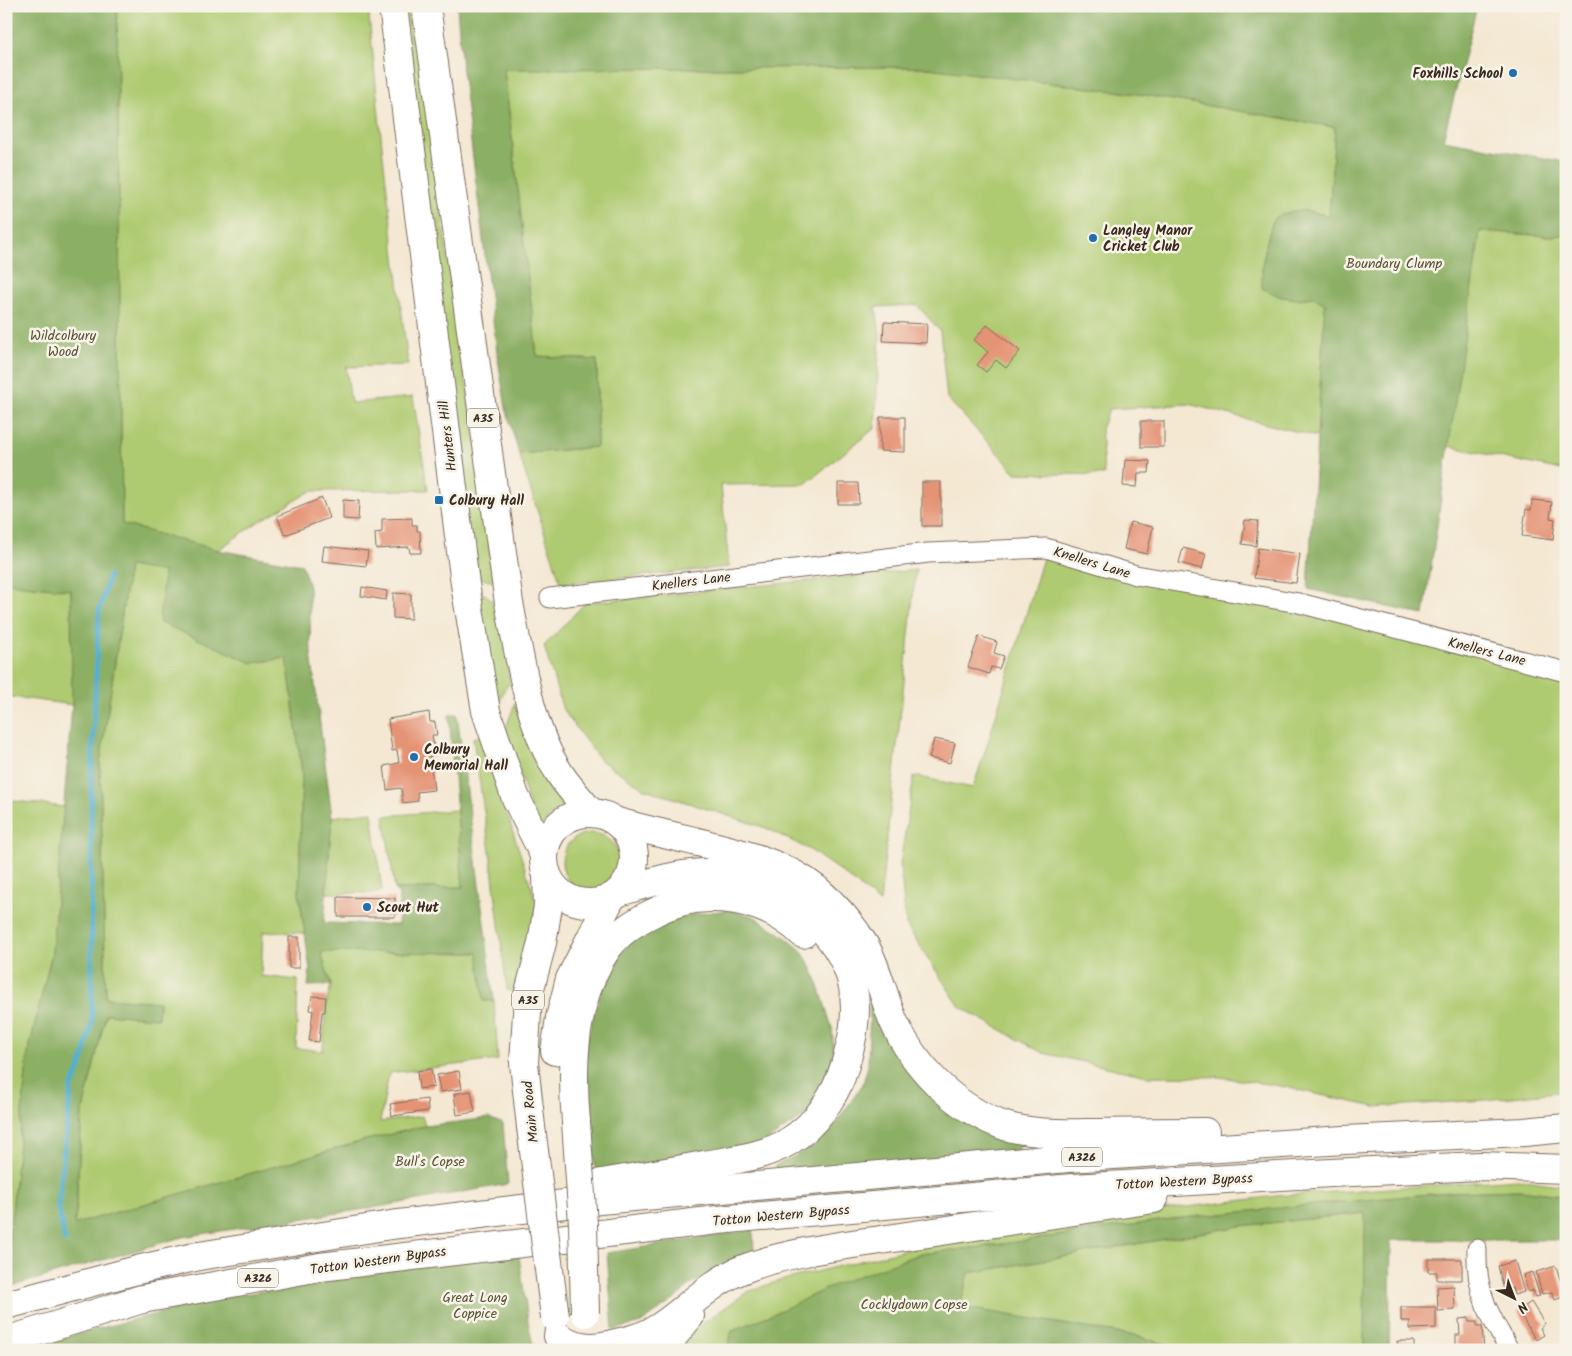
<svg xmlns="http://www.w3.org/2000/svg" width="1572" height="1356" viewBox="0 0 1572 1356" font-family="Kalam,sans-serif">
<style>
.green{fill:#afcb71;stroke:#757a48}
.forest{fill:#8baf63;stroke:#636c40}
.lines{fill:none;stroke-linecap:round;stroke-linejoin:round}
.stream{stroke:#52afd0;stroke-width:5}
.building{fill:#e59374}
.street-casing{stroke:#7c6c5d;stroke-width:21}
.primary-casing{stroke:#7c6c5d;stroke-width:30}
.street{stroke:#fff;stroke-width:19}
.primary{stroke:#fff;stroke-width:28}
.primary-bridge-casing{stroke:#7c6c5d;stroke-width:30;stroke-linecap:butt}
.primary-bridge{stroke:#fff;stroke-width:28}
.poi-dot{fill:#1f6fb2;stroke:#f7f3e8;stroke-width:2}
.labels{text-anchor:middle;stroke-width:5;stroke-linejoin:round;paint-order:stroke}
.shield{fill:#f7f3e8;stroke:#73665b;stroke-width:1}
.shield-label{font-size:12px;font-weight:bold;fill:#3b2a1e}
.poi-label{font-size:14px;font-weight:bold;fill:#3b2a1e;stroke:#f7f3e8;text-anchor:start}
.park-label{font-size:14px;fill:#585233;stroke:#f7f3e8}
.street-label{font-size:14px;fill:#3b2a1e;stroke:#f7f3e8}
</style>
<rect width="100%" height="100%" fill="#f7f3e8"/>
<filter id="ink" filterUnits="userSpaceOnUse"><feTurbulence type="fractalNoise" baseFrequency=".02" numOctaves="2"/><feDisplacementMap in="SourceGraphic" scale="10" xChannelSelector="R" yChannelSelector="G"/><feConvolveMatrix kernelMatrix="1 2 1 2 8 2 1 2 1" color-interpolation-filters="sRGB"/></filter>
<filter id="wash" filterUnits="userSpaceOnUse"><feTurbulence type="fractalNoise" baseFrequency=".0096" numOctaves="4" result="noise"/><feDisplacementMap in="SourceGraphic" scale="20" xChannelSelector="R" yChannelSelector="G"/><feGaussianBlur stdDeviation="1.12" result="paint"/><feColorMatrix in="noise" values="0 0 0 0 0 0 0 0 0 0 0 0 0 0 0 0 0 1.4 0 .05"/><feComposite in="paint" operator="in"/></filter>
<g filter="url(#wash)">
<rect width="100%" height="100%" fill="#f4e8d3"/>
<g class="green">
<path d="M117 6H368L383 156 408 365 346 367 351 403 413 397 428 490 311 491 258 522 218 550 122 525Z"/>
<path d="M405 6H415L457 332 472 415 494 582 472 576Z"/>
<path d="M920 67 1138 94 1335 127 1329 216 1310 211 1274 218 1268 237 1261 270 1297 299 1314 297 1325 304 1317 437 1189 404 1109 409 1101 429 1104 475 1016 473 947 398 940 331 917 305 876 307 880 334 875 428 805 484 721 485 729 567 561 584 519 454 597 447V360L537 356 504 69Z"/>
<path d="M1480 231 1548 236 1566 235V471L1448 446Z"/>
<path d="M1046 548 1566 672V1091L1485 1100 1375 1107 1280 1086 1220 1077 1147 1076 1043 1053 960 1007 906 925 900 864 914 776 973 788 988 742Z"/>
<path d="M129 566 164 572 252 663 287 658 302 773 299 893 305 933 263 932 261 976 298 980 296 1048 323 1051 325 1008 331 985 320 951 479 953 484 1001H494L498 1060 389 1073 380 1122 422 1116 425 1126 366 1140 75 1225 82 1114 106 1014 158 1018 159 1002 106 998 100 764Z"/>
<path d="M916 570 880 903 843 873 810 850 766 828 645 789 600 760 563 710 544 646 585 603Z"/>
<path d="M6 583 71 590 73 705 6 696Z"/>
<path d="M476 592 483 593 491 599 499 610 510 683 504 690 496 713Z"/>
<path d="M515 703C525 734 536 788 567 804L548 818 542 828 537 829 506 728Z"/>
<path d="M481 736 537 904 519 992 507 990 490 851 473 738Z"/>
<path d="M6 800 65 807 52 952 28 1054 9 1242H6Z"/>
<path d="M457 810 463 887 395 889 384 816Z"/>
<path d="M372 812 382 891 377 893H326L332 817Z"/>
<circle cx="591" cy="862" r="29"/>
<path d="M1518 1179 1566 1186V1196L1521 1190 1451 1192 1172 1219 982 1247 919 1254 732 1331 727 1350H679L696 1328 747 1292 779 1281 920 1246 1098 1218 1277 1196Z"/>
<path d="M1366 1213 1364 1350H1185L1141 1337 960 1307 969 1273 1240 1226Z"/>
</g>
<g class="forest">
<path d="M6 6H117L122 524 218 550 302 565 309 587 311 654 332 817 324 923 398 925 399 895 395 889 463 887 449 715 457 714 494 1001H484L478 953 321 952 331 985 308 986 310 970 299 893 302 773 287 658 252 663 159 622 164 572 129 566 100 764 106 998 159 1002 158 1018 106 1014 82 1114 75 1224 366 1140 425 1126 489 1118 503 1124 508 1184 378 1207 182 1237 6 1288V1242L9 1241 28 1054 52 952 72 705 71 590 6 583Z"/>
<path d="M457 6H1477L1443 140 1566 162V235L1548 236 1480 231 1424 615 1308 589 1325 304 1314 297 1297 299 1281 297 1262 288C1261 264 1266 241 1274 218 1300 206 1303 210 1329 216L1335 127 1138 94 920 67 504 69 537 356 597 360V447L519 454 506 408 497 353 462 69Z"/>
<path d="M728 910 753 916 784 936 800 949 811 966 819 986 832 1028 834 1053 821 1091 809 1113 761 1144 596 1176 586 1085V1043L598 1000 614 962 636 935 659 922 689 915Z"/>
<path d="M878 998 904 1059 1019 1140V1153L782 1176 775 1166 811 1148 832 1129 863 1084 868 1065 870 1003Z"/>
<path d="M1521 1190 1566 1196V1243L1556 1240H1391L1389 1350H1364L1365 1213 1240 1226 969 1273 960 1307 1141 1337 1185 1350H727L732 1331 775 1313 834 1285 919 1254 982 1247 1172 1219 1299 1206 1451 1192Z"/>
<path d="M753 1230 754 1253 726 1265 691 1284 675 1299 641 1323 613 1330 607 1253Z"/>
<path d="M519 1256 528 1321 534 1350H291L289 1344 267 1350H15L211 1300 420 1264Z"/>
</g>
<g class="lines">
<path class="stream" d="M65 1241 58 1207 71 1089 83 1060 92 1022 91 784 99 612 109 576"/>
</g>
<g id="blocks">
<g class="building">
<path d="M884 322 927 324 926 343 883 341Z"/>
<path d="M987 325 1020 351 1006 368 996 360 986 372 977 365 988 352 974 340Z"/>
<path d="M880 417H905V452L880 451Z"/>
<rect x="1141" y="421" width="23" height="26"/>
<path d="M1125 460 1150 461 1149 473H1138L1137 487 1123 486Z"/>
<rect x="922" y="482" width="19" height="44"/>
<path d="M838 483H858L859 504H838Z"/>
<path d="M322 498 329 518 285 535 277 516Z"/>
<path d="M343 500 359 501 358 520 343 519Z"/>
<path d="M1532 500 1552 502 1550 518 1555 519 1553 540 1522 536 1526 509 1531 510Z"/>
<path d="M412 518V525H417V531H420L421 553H410L409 547 376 549 375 533 382 532V519Z"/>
<path d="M1245 520 1258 521 1256 546 1242 544Z"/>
<path d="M1130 522 1153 527 1147 554 1124 549Z"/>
<path d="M324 546 368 551 366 566 322 561Z"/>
<path d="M1183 548 1206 554 1202 569 1179 563Z"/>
<path d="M1258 548 1300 554 1296 583 1254 578Z"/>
<path d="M362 587 387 591 386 600 361 596Z"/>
<path d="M393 593 411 594V619L393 618Z"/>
<path d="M979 636 997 642 994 653 1004 656 999 669 991 667 989 674 968 667Z"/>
<path d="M429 712 430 722H435L437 735H432L434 748 429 749 434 790 417 792 418 801 403 803 401 788 387 790 384 766 399 763 397 750 392 751 388 719Z"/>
<path d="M934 739 955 743 950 763 929 758Z"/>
<path d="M338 897 395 898V917H338Z"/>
<rect x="289" y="937" width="10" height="31"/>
<path d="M312 996 326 997 325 1012H322L319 1042 309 1041 313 1011 310 1010Z"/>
<path d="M431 1069 434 1087 419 1089 417 1071Z"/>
<path d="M459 1071 462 1089 440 1092 437 1075Z"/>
<path d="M471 1091 475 1112 457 1115 454 1094Z"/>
<path d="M427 1099 428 1111 392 1116 390 1104Z"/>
<path d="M1428 1259H1462V1280H1437V1272H1428Z"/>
<path d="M1515 1261 1524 1292 1514 1295 1512 1288 1504 1290 1498 1266Z"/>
<path d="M1556 1266 1565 1296 1555 1300 1552 1292 1542 1294 1536 1272Z"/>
<path d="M1532 1272 1540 1296 1535 1297 1533 1290 1528 1292 1523 1275Z"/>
<path d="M1454 1286 1455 1310 1438 1311 1437 1287Z"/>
<path d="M1531 1302 1545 1324 1540 1328 1544 1335 1536 1340 1518 1311Z"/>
<path d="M1401 1307H1436V1328L1410 1329V1321H1401Z"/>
<path d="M1469 1318V1322H1477V1326H1482L1484 1350H1460V1345H1456V1335H1460L1459 1319Z"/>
<path d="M1397 1341H1414V1350H1398Z"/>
<path d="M1532 1344 1548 1345V1350H1532Z"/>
</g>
</g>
</g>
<g filter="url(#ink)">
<use href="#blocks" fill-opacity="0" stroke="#7c6c5d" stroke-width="1"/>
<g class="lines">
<g class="street-casing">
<g id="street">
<path d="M550 598 928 553 1046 548 1136 575 1299 603 1566 672"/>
<path d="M1477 1249C1476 1274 1480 1296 1492 1318 1497 1329 1504 1339 1509 1350"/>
</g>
</g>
<g class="primary-casing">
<g id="primary">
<path d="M393 6 465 584 486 711 515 796 544 855"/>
<path d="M426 6 509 603C520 657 529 728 560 774 569 788 581 800 591 813"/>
<circle cx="589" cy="858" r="45"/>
<path d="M617 822C642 829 668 835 694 841 736 852 781 861 816 889 836 906 852 924 865 946 878 969 883 996 893 1020 914 1067 954 1107 1002 1125 1031 1135 1069 1133 1100 1133 1135 1132 1170 1132 1205 1132"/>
<path d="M555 1051 560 1018 570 979 611 898"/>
<path d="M576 1122C571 1064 573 999 607 949 618 933 638 920 655 912 672 903 690 898 710 898 743 897 779 910 803 934"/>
<path d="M531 1127 524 1063 528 996 542 943 548 906 547 875"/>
<path d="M596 1184C632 1178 668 1172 704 1165 732 1160 763 1157 788 1142 816 1125 836 1096 845 1065 853 1039 858 1014 853 987 841 930 779 882 723 874 688 869 652 882 619 892"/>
<path d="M6 1305 137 1270 199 1256 391 1225 513 1210 600 1200 1068 1158 1344 1140 1524 1132 1566 1128"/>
<path d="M558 1336C574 1347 589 1349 608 1345 626 1341 645 1337 661 1326 688 1308 711 1282 741 1270 787 1251 851 1245 900 1237 985 1225 1070 1212 1154 1199"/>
<path d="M6 1341 142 1299 320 1267 718 1220 1073 1188 1331 1173 1480 1166 1566 1169"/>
<path d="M662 1350 690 1316"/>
</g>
</g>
<use href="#street" class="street"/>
<use href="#primary" class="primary"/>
<g class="primary-bridge-casing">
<g id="primary-bridge">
<path d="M576 1122 583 1224 585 1313"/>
<path d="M531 1127 555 1317"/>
</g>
</g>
<use href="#primary-bridge" class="primary-bridge"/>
</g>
</g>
<g class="poi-dot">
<circle cx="1513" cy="73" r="5"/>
<circle cx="1093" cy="238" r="5"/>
<rect x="434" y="495" width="10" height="10" rx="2.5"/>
<circle cx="414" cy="757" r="5"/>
<circle cx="367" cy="907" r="5"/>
</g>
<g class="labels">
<g class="shield">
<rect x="467" y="408.5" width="32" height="19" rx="4"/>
<rect x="512" y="990.5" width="32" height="19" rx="4"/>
<rect x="1062" y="1147.5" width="40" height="19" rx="4"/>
<rect x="238" y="1268.5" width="40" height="19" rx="4"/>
</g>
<g class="shield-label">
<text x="483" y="422">A35</text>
<text x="528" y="1004">A35</text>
<text x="1082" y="1161">A326</text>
<text x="258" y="1282">A326</text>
</g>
<g class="poi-label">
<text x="1503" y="78" text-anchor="end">Foxhills School</text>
<text x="1103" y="235">Langley Manor<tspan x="1103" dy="16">Cricket Club</tspan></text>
<text x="449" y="505">Colbury Hall</text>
<text x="424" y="754">Colbury<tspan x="424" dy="16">Memorial Hall</tspan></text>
<text x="377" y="912">Scout Hut</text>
</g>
<g class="park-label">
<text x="1394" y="268">Boundary Clump</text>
<text x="63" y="340">Wildcolbury<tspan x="63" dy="16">Wood</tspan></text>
<text x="430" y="1166">Bull's Copse</text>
<text x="475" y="1302">Great Long<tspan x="475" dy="16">Coppice</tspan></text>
<text x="914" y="1309">Cocklydown Copse</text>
</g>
<g class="street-label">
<text transform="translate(447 436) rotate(-97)" y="5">Hunters Hill</text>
<text transform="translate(1092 562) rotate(17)" y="5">Knellers Lane</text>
<text transform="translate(691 581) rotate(-7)" y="5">Knellers Lane</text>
<text transform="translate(1487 651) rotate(14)" y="5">Knellers Lane</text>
<text transform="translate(530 1112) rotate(-96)" y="5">Main Road</text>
<text transform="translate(1184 1181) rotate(-3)" y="5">Totton Western Bypass</text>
<text transform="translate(781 1215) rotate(-5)" y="5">Totton Western Bypass</text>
<text transform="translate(378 1260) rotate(-8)" y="5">Totton Western Bypass</text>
</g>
</g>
<rect width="1572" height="1356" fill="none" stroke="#f7f3e8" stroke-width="25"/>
<g transform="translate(1514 1298) rotate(138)" stroke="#f7f3e8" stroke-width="4" paint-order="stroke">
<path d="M0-4L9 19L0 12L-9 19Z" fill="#3b2a1e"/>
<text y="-8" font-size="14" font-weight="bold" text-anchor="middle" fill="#3b2a1e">N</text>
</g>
</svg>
